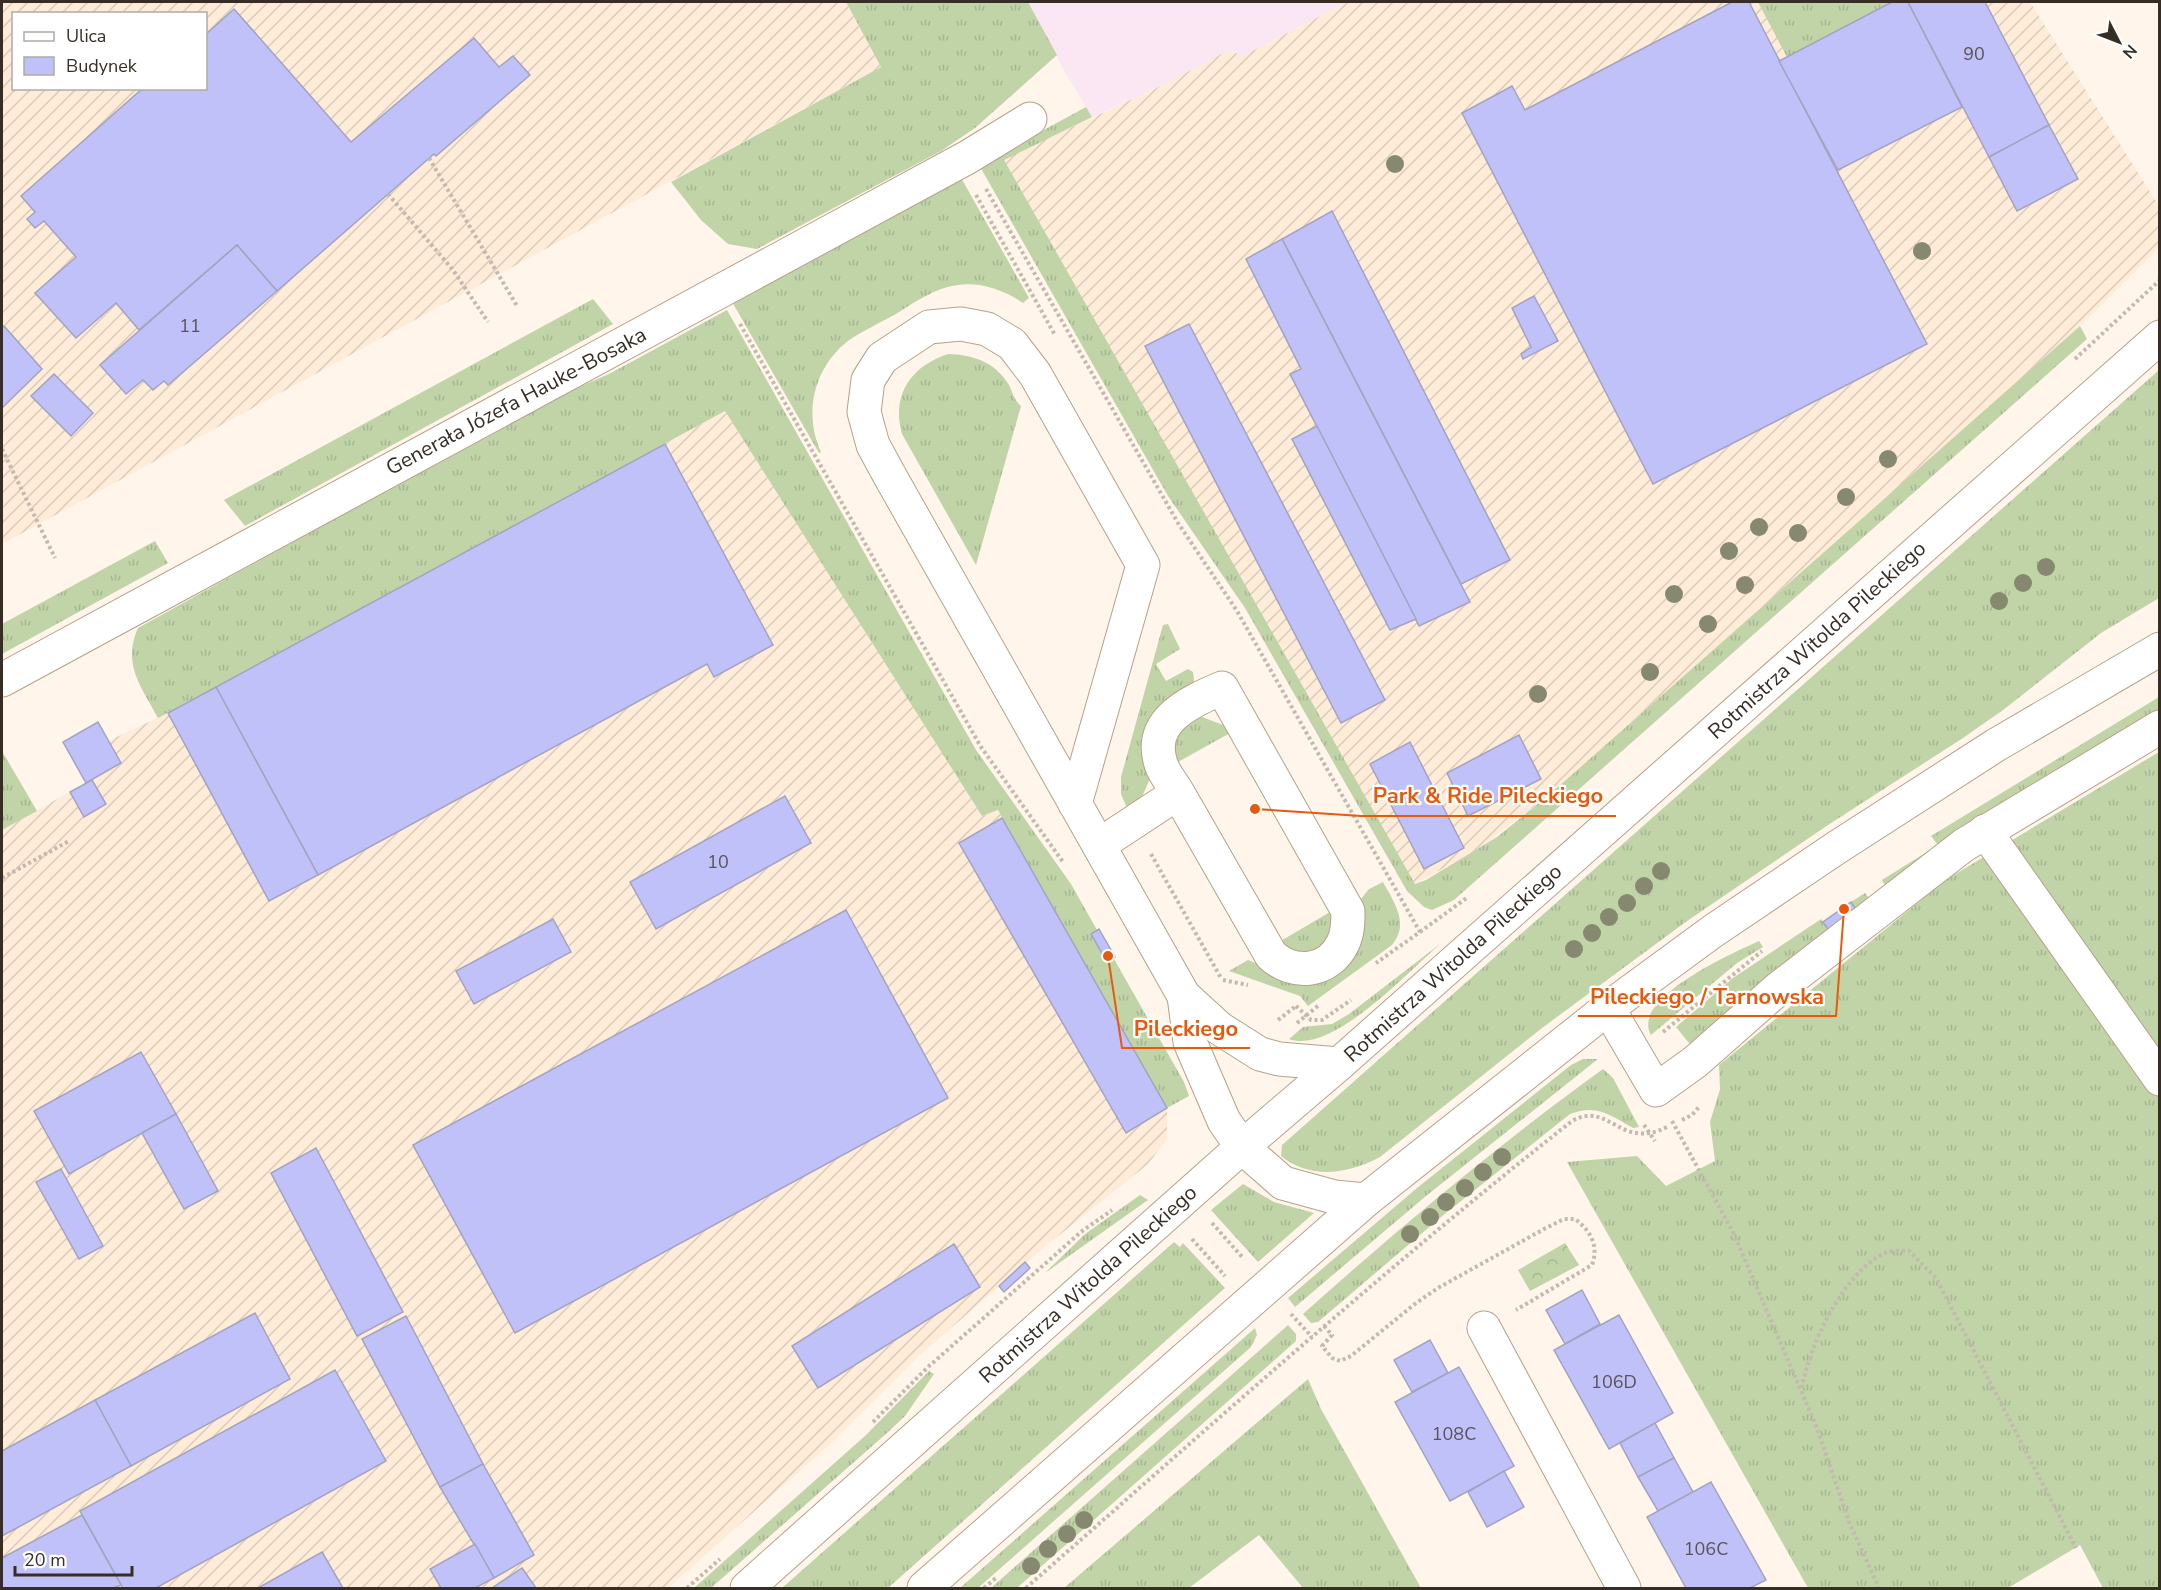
<svg xmlns="http://www.w3.org/2000/svg" width="2161" height="1590" viewBox="0 0 2161 1590" font-family="'Nunito Sans',sans-serif">
<style>
.commercial{fill:#fbe6f4}
.industrial{fill:url(#industrial-furrows);fill-rule:evenodd}
.grass{fill:url(#grass-tufts)}
.park{fill:url(#park-crowns)}
.building{fill:#c0c1f8;stroke:#a2a3c1;stroke-width:1.5}
.lines{fill:none;stroke-linecap:round;stroke-linejoin:round}
.minor-casing{stroke:#b8a189;stroke-width:35}
.major-casing{stroke:#b8a189;stroke-width:35}
.path{stroke:#c3b9af;stroke-width:4;stroke-dasharray:3 3;stroke-linecap:butt}
.minor{stroke:#fff;stroke-width:33}
.major{stroke:#fff;stroke-width:33}
.tree{fill:#86896f}
.labels{text-anchor:middle;stroke-width:4.5;stroke-linejoin:round;paint-order:stroke}
.number-label{font-size:18px;fill:#595259}
.street-label{font-size:21px;fill:#372d24;stroke:#fff}
.leader{fill:none;stroke:#e8590c;stroke-width:2}
.callout-dot{fill:#e8590c;stroke:#fff;stroke-width:2}
.callout-label{font-size:22px;text-anchor:middle;font-weight:bold;fill:#e8590c;stroke:#fff;stroke-width:4.5;stroke-linejoin:round;paint-order:stroke}
</style>
<defs>
<pattern id="industrial-furrows" width="10" height="10" patternUnits="userSpaceOnUse" patternTransform="scale(1.5)"><rect width="10" height="10" fill="#feecd9"/><path d="M-1 1l2-2M0 10L10 0M9 11l2-2" fill="none" stroke="#dacbba"/></pattern>
<pattern id="grass-tufts" width="24" height="20" patternUnits="userSpaceOnUse" patternTransform="scale(1.5)"><rect width="24" height="20" fill="#c0d4a7"/><path d="M3 7l-1-3M5 7V3M7 7l1-3M15 17l-1-3M17 17v-4M19 17l1-3" fill="none" stroke="#a6b690"/></pattern>
<pattern id="park-crowns" width="20" height="18" patternUnits="userSpaceOnUse" patternTransform="scale(1.5)"><rect width="20" height="18" fill="#c0d4a7"/><path d="M2 6a3 3 0 1 1 6 0M12 15a3 3 0 1 1 6 0" fill="none" stroke="#a6b690"/></pattern>
</defs>
<rect width="100%" height="100%" fill="#fff5eb"/>
<path class="commercial" d="M1028 2H1348L1241 57 1165 84 1092 117 1065 72Z"/>
<g class="industrial">
<path d="M2 2H846L881 67 2 544ZM14 14H206V88H14Z"/>
<path d="M1348 2H2030L2159 206V248L2072 334 1550 794 1473 853 1414 884 1003 159 1165 84 1231 49 1241 57Z"/>
<path d="M725 411 982 816 998 810 1167 1108V1139L1148 1164 1042 1249 921 1354 828 1446 668 1588H2V830L121 763 108 741 168 713Z"/>
</g>
<g class="grass">
<path d="M846 2H1028L1057 55 975 128 941 151 757 249 728 244 701 220 671 182 881 67Z"/>
<path d="M1758 2H1892L1787 57Z"/>
<path d="M1086 107 1092 117 1004 160 1415 884 1426 880 1497 837 1550 794 2080 326 2087 339 1454 900 1432 910 1424 907 1407 891 1245 608 1168 496 979 165Z"/>
<path d="M960 176 1029 298 1023 303C1004 290 981 282 958 285 935 288 915 302 896 314 880 323 862 331 848 341 814 367 803 414 821 452L819 453 731 300Z"/>
<path d="M593 299 613 324 245 526 224 500Z"/>
<path d="M727 310 976 750 1071 884 1097 930 1091 934 1107 962 1114 959 1184 1082 1189 1096 1167 1108 998 810 982 816 725 411 158 718C141 686 122 664 138 628L553 398 609 374Z"/>
<path d="M948 354C974 355 995 362 1009 385 1013 393 1014 400 1021 406L976 565 902 434C891 395 911 366 948 354Z"/>
<path d="M2159 370V598L2101 633 2003 710 1963 738 1828 825 1687 921 1542 1028 1380 1157C1348 1174 1311 1180 1281 1156L1282 1145Z"/>
<path d="M155 541 168 563 2 654V624Z"/>
<path d="M1168 624 1180 649 1156 664 1166 681 1188 669 1193 672 1194 681 1150 778 1142 797 1127 808 1121 794V777L1163 625Z"/>
<path d="M2159 697V713L1888 891 1882 880 1938 845 1931 836Z"/>
<path d="M1202 717 1223 725 1230 733 1178 762C1170 740 1180 722 1202 717Z"/>
<path d="M2 751 37 811 2 830Z"/>
<path d="M2159 752V1588H2103L2080 1545 2008 1588H1808L1567 1162 1637 1156 1666 1186 1715 1161 1710 1122 1720 1089 1719 1065 1947 879Z"/>
<path d="M1383 882C1394 903 1410 923 1392 945L1308 1006 1300 996 1229 971 1248 960 1261 965 1343 970C1372 941 1356 930 1361 899L1369 889Z"/>
<path d="M1865 893 1872 902 1693 1048 1676 1027 1733 978 1821 919 1829 930 1851 902Z"/>
<path d="M1330 912 1334 931 1320 950 1299 954 1279 942Z"/>
<path d="M1759 941 1763 947 1737 963 1651 1035C1630 998 1733 953 1759 941Z"/>
<path d="M1440 944C1409 971 1332 1055 1289 1039L1303 1027 1332 1024 1349 1014Z"/>
<path d="M1583 1059H1598L1426 1196 1295 1307 1288 1298 1417 1188 1571 1065Z"/>
<path d="M1603 1069 1613 1078 1639 1127 1633 1128C1609 1115 1598 1104 1570 1114L1441 1217 1318 1322 1311 1323 1303 1314C1399 1228 1499 1144 1603 1069Z"/>
<path d="M1243 1184 1274 1202 1314 1213 1258 1262 1211 1210Z"/>
<path d="M1140 1195 1148 1200 1045 1273 1085 1234Z"/>
<path d="M1174 1242 1180 1247 1183 1243 1225 1288 888 1588H782Z"/>
<path d="M1288 1325 1296 1334V1341L1017 1588H991Z"/>
<path d="M1255 1328 1257 1335 1251 1347 978 1588H960Z"/>
<path d="M929 1371 934 1374 905 1416 887 1433 711 1588H694L866 1435Z"/>
<path d="M1308 1379 1321 1409 1421 1588H1303L1259 1535 1189 1588H1064Z"/>
</g>
<path class="park" d="M1565 1243 1579 1265 1530 1291 1518 1270Z"/>
<g class="building">
<path d="M1732 2H1749L1927 344 1653 484 1462 113 1512 86 1525 110Z"/>
<path d="M1892 2H1908L1962 107 1838 170 1779 61Z"/>
<path d="M1908 2H1985L2049 125 1989 157Z"/>
<path d="M234 9 351 142 474 38 499 67 513 56 530 75 436 156 434 154 277 291 237 245 139 330 116 303 76 338 35 293 76 257 44 221 35 228 27 219 35 212 21 196 143 88H206V34Z"/>
<path d="M2049 125 2078 179 2017 211 1989 157Z"/>
<path d="M1332 211 1510 560 1461 584 1282 239Z"/>
<path d="M1282 239 1470 602 1419 626 1290 374 1301 369 1246 259Z"/>
<path d="M237 245 277 291 168 385 164 381 153 390 143 380 126 394 100 365Z"/>
<path d="M1534 296 1558 341 1523 359 1521 354 1531 347 1512 308Z"/>
<path d="M1189 324 1385 700 1341 723 1145 346Z"/>
<path d="M4 326 42 369 2 408V328Z"/>
<path d="M54 374 93 413 71 436 31 396Z"/>
<path d="M1317 426 1416 619 1390 630 1292 439Z"/>
<path d="M665 444 773 645 714 677 707 664 318 875 216 687Z"/>
<path d="M216 687 318 875 269 901 168 713Z"/>
<path d="M98 722 121 763 86 783 63 742Z"/>
<path d="M1519 735 1541 779 1468 816 1447 773Z"/>
<path d="M1410 742 1464 848 1424 869 1370 764Z"/>
<path d="M92 780 106 804 84 817 70 792Z"/>
<path d="M785 796 811 843 656 929 630 882Z"/>
<path d="M1002 818 1167 1108 1126 1133 959 843Z"/>
<path d="M1851 902 1857 911 1829 931 1823 922Z"/>
<path d="M846 910 948 1098 515 1333 413 1145Z"/>
<path d="M553 919 571 952 474 1004 456 971Z"/>
<path d="M1099 929 1115 957 1107 962 1091 934Z"/>
<path d="M141 1052 176 1114 69 1174 34 1111Z"/>
<path d="M176 1114 218 1191 184 1209 142 1133Z"/>
<path d="M316 1148 403 1312 357 1336 271 1173Z"/>
<path d="M61 1169 103 1246 79 1259 36 1182Z"/>
<path d="M954 1244 980 1287 818 1388 792 1346Z"/>
<path d="M1025 1262 1030 1268 1004 1292 999 1286Z"/>
<path d="M1582 1290 1600 1324 1565 1344 1546 1310Z"/>
<path d="M255 1313 290 1379 131 1466 95 1400Z"/>
<path d="M1619 1315 1673 1413 1609 1449 1554 1350Z"/>
<path d="M406 1316 483 1464 440 1487 362 1339Z"/>
<path d="M1430 1340 1448 1373 1412 1392 1394 1360Z"/>
<path d="M1459 1367 1514 1466 1450 1501 1395 1402Z"/>
<path d="M335 1370 386 1461 156 1588H123L80 1511Z"/>
<path d="M95 1400 131 1466 2 1536V1451Z"/>
<path d="M1655 1423 1674 1458 1638 1477 1620 1443Z"/>
<path d="M1674 1458 1693 1492 1658 1511 1638 1477Z"/>
<path d="M483 1464 534 1555 494 1578 440 1487Z"/>
<path d="M1504 1471 1524 1507 1487 1527 1468 1492Z"/>
<path d="M1711 1482 1766 1580 1750 1588H1686L1647 1517Z"/>
<path d="M82 1515 121 1585 113 1588H2V1558Z"/>
<path d="M475 1544 494 1578 475 1588H441L430 1569Z"/>
<path d="M322 1552 343 1588H258Z"/>
<path d="M522 1568 536 1588H492Z"/>
</g>
<g class="lines">
<g class="minor-casing">
<g id="minor">
<path d="M2 680 968 157 1030 119"/>
<path d="M1075 804 1143 565 1035 374 1012 344 987 329 961 324 929 327 882 358 868 380 864 412 873 445 891 478 1184 996 1219 1028 1260 1054 1279 1059 1339 1064"/>
<path d="M1985 831 2160 1079"/>
<path d="M1099 845 1178 793C1173 784 1164 774 1161 764 1147 721 1189 702 1222 688L1348 911C1348 922 1348 933 1343 943 1329 973 1293 976 1271 955L1178 793"/>
<path d="M1184 996 1190 1042 1224 1121 1242 1147 1283 1183 1334 1197 1366 1200"/>
<path d="M1608 1008 1656 1090 1695 1062 1779 988 1964 845 2160 727"/>
<path d="M1484 1328 1624 1588"/>
</g>
</g>
<g class="major-casing">
<g id="major">
<path d="M747 1588 1242 1147 1339 1064 2160 337"/>
<path d="M924 1588 1366 1200 1608 1008 1713 931 1836 848 1996 745 2160 649"/>
</g>
</g>
<g class="path">
<path d="M429 158 517 306"/>
<path d="M986 189 1178 523 1237 611 1420 932 1376 963"/>
<path d="M388 194 453 270 488 322"/>
<path d="M976 195 1055 335"/>
<path d="M740 324 981 747 1063 862"/>
<path d="M2075 359 2160 280"/>
<path d="M2 449 55 558"/>
<path d="M1151 854 1221 978"/>
<path d="M2 878 69 841"/>
<path d="M1420 932 1468 897"/>
<path d="M1223 980 1248 985"/>
<path d="M1296 1006 1311 1020H1322L1351 1000"/>
<path d="M1278 1020 1296 1006"/>
<path d="M1297 1023 1319 1005"/>
<path d="M1663 1032 1762 951"/>
<path d="M1682 1120 1692 1115 1699 1107"/>
<path d="M1672 1121 1734 1234 1817 1428 1849 1522 1879 1588"/>
<path d="M1644 1125 1655 1141"/>
<path d="M1212 1223 1243 1258"/>
<path d="M1192 1239 1225 1276"/>
<path d="M1291 1314 1312 1337"/>
<path d="M1324 1326 1332 1335 1322 1346 1332 1358 1340 1361 1351 1356 1416 1303 1438 1288 1544 1229 1564 1219H1575C1591 1231 1599 1246 1592 1265L1516 1310"/>
<path d="M1802 1388C1809 1345 1844 1272 1885 1253 1892 1250 1902 1251 1909 1251L1936 1278 2076 1548"/>
<path d="M873 1422 928 1367 1081 1232 1112 1210"/>
<path d="M687 1588 720 1559"/>
<path d="M984 1588 997 1577"/>
<path d="M1026 1588C1206 1430 1384 1269 1572 1121 1609 1100 1620 1151 1667 1127"/>
</g>
<use href="#minor" class="minor"/>
<use href="#major" class="major"/>
</g>
<g class="tree">
<circle cx="1395" cy="164" r="9"/>
<circle cx="1922" cy="251" r="9"/>
<circle cx="1888" cy="459" r="9"/>
<circle cx="1846" cy="497" r="9"/>
<circle cx="1759" cy="527" r="9"/>
<circle cx="1798" cy="533" r="9"/>
<circle cx="1729" cy="551" r="9"/>
<circle cx="2046" cy="567" r="9"/>
<circle cx="2023" cy="583" r="9"/>
<circle cx="1745" cy="585" r="9"/>
<circle cx="1674" cy="594" r="9"/>
<circle cx="1999" cy="601" r="9"/>
<circle cx="1708" cy="624" r="9"/>
<circle cx="1650" cy="672" r="9"/>
<circle cx="1538" cy="694" r="9"/>
<circle cx="1661" cy="871" r="9"/>
<circle cx="1644" cy="886" r="9"/>
<circle cx="1627" cy="903" r="9"/>
<circle cx="1609" cy="917" r="9"/>
<circle cx="1592" cy="933" r="9"/>
<circle cx="1574" cy="949" r="9"/>
<circle cx="1502" cy="1157" r="9"/>
<circle cx="1483" cy="1172" r="9"/>
<circle cx="1465" cy="1188" r="9"/>
<circle cx="1446" cy="1202" r="9"/>
<circle cx="1430" cy="1217" r="9"/>
<circle cx="1410" cy="1234" r="9"/>
<circle cx="1084" cy="1520" r="9"/>
<circle cx="1067" cy="1534" r="9"/>
<circle cx="1048" cy="1549" r="9"/>
<circle cx="1031" cy="1566" r="9"/>
</g>
<g class="labels">
<g class="number-label">
<text x="1974" y="60">90</text>
<text x="190" y="332">11</text>
<text x="718" y="868">10</text>
<text x="1614" y="1388">106D</text>
<text x="1454" y="1440">108C</text>
<text x="1706" y="1555">106C</text>
</g>
<g class="street-label">
<text transform="translate(516 401) rotate(-28)" y="7">Generała Józefa Hauke-Bosaka</text>
<text transform="translate(1817 640) rotate(-42)" y="7">Rotmistrza Witolda Pileckiego</text>
<text transform="translate(1453 963) rotate(-42)" y="7">Rotmistrza Witolda Pileckiego</text>
<text transform="translate(1088 1284) rotate(-42)" y="7">Rotmistrza Witolda Pileckiego</text>
</g>
</g>
<path class="leader" d="M1255 809L1361 816H1616M1844 909L1836 1016H1578M1108 956L1122 1048H1250"/>
<g class="callout-dot">
<circle cx="1255" cy="809" r="6"/>
<circle cx="1844" cy="909" r="6"/>
<circle cx="1108" cy="956" r="6"/>
</g>
<g class="callout-label">
<text x="1488" y="803">Park &amp; Ride Pileckiego</text>
<text x="1707" y="1004">Pileckiego / Tarnowska</text>
<text x="1186" y="1036">Pileckiego</text>
</g>
<rect width="2161" height="1590" fill="none" stroke="#372d24" stroke-width="6"/>
<rect x="12" y="12" width="195" height="78" fill="#ffffff" stroke="#afaba7" stroke-width="1.5"/>
<rect x="24" y="32" width="30" height="9" fill="#ffffff" stroke="#afaba7" stroke-width="1.5"/>
<text x="66" y="42" font-size="18" fill="#372d24">Ulica</text>
<rect x="24" y="57" width="30" height="18" fill="#c0c1f8" stroke="#afaba7" stroke-width="1.5"/>
<text x="66" y="72" font-size="18" fill="#372d24">Budynek</text>
<g transform="translate(2119 42) rotate(132)" stroke="#ffffff" stroke-width="4.5" paint-order="stroke">
<path d="M0-4.5L10 22L0 15L-10 22Z" fill="#372d24"/>
<text y="-9" font-size="16" font-weight="bold" text-anchor="middle" fill="#372d24">N</text>
</g>
<path d="M15 1566v9h117v-9" fill="none" stroke="#372d24" stroke-width="3"/>
<text x="24" y="1566" font-size="18" fill="#372d24" stroke="#ffffff" stroke-width="4.5" paint-order="stroke">20 m</text>
</svg>
